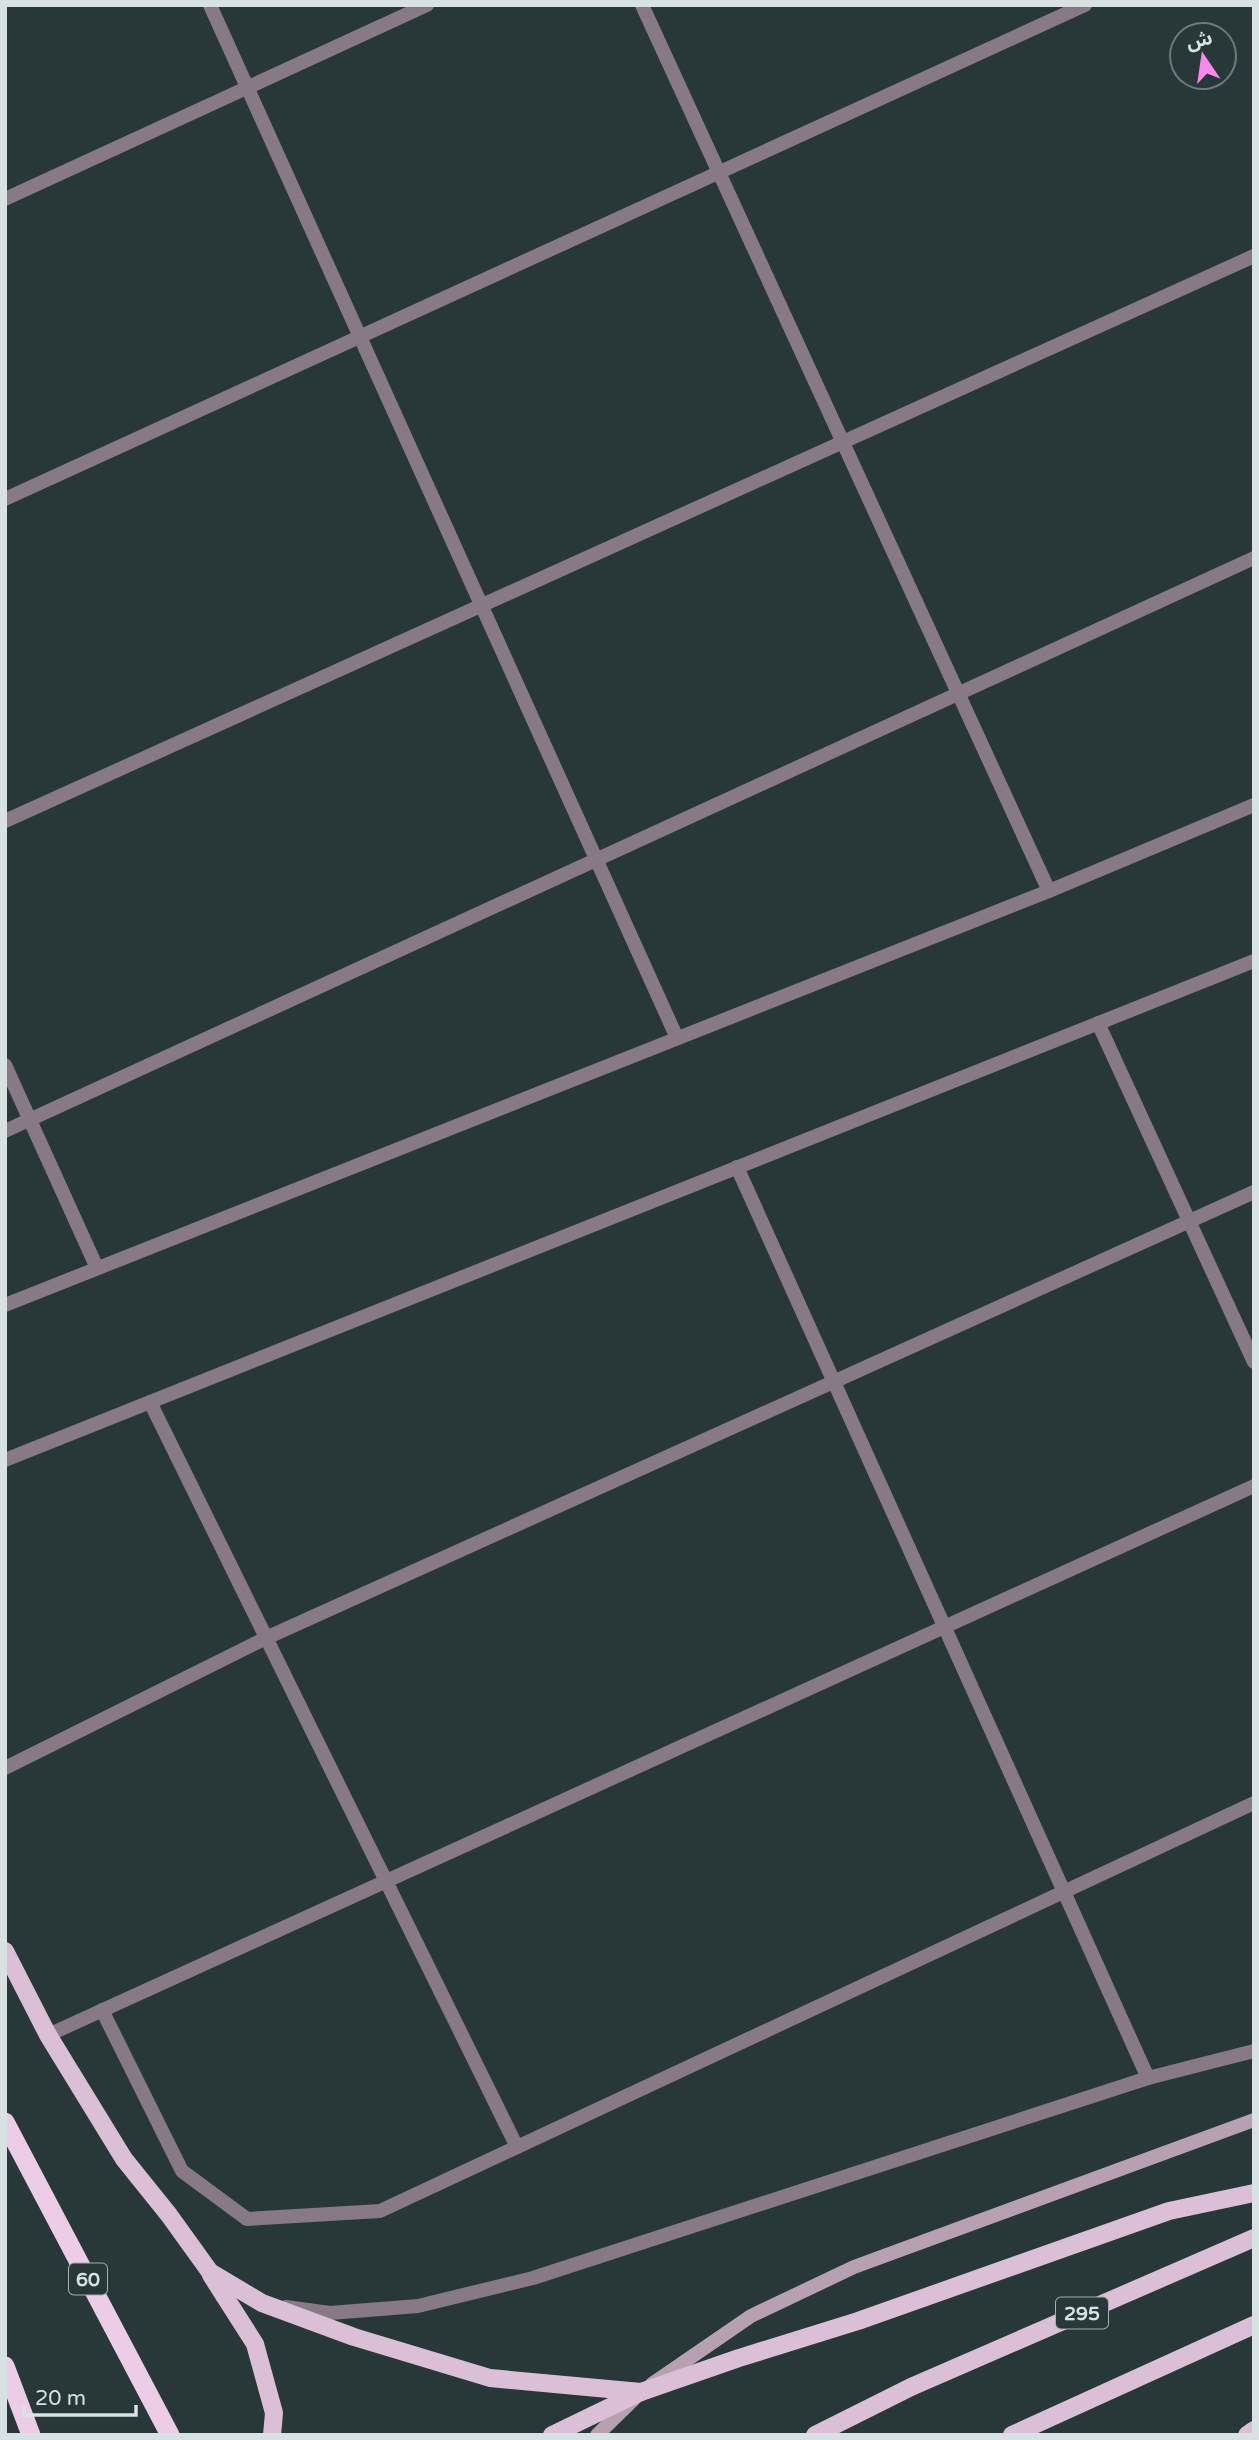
<svg xmlns="http://www.w3.org/2000/svg" width="1259" height="2440" viewBox="0 0 1259 2440" font-family="'Varela Round','Noto Sans Arabic',sans-serif">
<style>
.lines{fill:none;stroke-linecap:round;stroke-linejoin:round}
.minor{stroke:#877985;stroke-width:14}
.secondary{stroke:#b6a0b2;stroke-width:14}
.primary{stroke:#dbbfd6;stroke-width:18}
.trunk{stroke:#eccce6;stroke-width:19}
.labels{text-anchor:middle;stroke-width:7;stroke-linejoin:round;paint-order:stroke}
.shield{fill:#283737;stroke:#a4afaf;stroke-width:2}
.shield-label{font-size:19px;font-weight:bold;fill:#d9e2e2}
</style>
<rect width="100%" height="100%" fill="#283737"/>
<g class="lines">
<g class="minor">
<path d="M210 5 677 1038"/>
<path d="M642 5 1049 891"/>
<path d="M5 199 427 5"/>
<path d="M5 499 1085 5"/>
<path d="M5 821 1254 256"/>
<path d="M1098 1023 1254 1362"/>
<path d="M5 1065 97 1268"/>
<path d="M5 1131 1254 558"/>
<path d="M737 1167 1148 2078"/>
<path d="M5 1305 1049 891 1254 805"/>
<path d="M150 1402 517 2147"/>
<path d="M5 1460 1254 961"/>
<path d="M5 1768 266 1638 1254 1192"/>
<path d="M102 2010 182 2171 247 2219 380 2211 1254 1803"/>
<path d="M48 2035 1254 1486"/>
<path d="M286 2307 330 2313 418 2306 533 2278 1148 2078 1254 2051"/>
</g>
<g class="secondary">
<path d="M652 2384 751 2316 854 2267 1254 2120"/>
<path d="M597 2435 634 2399"/>
</g>
<g class="primary">
<path d="M5 1951 48 2035 124 2159 169 2215 210 2272 262 2303 354 2337 490 2378 641 2392"/>
<path d="M211 2275 255 2344 274 2413 272 2435"/>
<path d="M552 2435 641 2392 739 2358 858 2321 1169 2211 1254 2193"/>
<path d="M815 2435 911 2387 1254 2238"/>
<path d="M1012 2435 1254 2325"/>
<path d="M1247 2435 1254 2430"/>
</g>
<g class="trunk">
<path d="M5 2122 170 2435"/>
<path d="M5 2366 31 2435"/>
</g>
</g>
<g class="labels">
<g class="shield">
<rect x="69" y="2263.5" width="38" height="31" rx="5"/>
<rect x="1056" y="2297.5" width="52" height="31" rx="5"/>
</g>
<g class="shield-label">
<text x="88" y="2286">60</text>
<text x="1082" y="2320">295</text>
</g>
</g>
<rect width="1259" height="2440" fill="none" stroke="#d9e2e2" stroke-width="14"/>
<g transform="translate(1203 56) rotate(347)"><circle r="33" fill="#283737" stroke="#6f7b7b" stroke-width="2"/>
<path d="M0-5L12 26L0 18L-12 26Z" fill="#f888ea"/>
<text y="-10" font-size="19" font-weight="bold" text-anchor="middle" fill="#d9e2e2">ش</text>
</g>
<path d="M24 2405v10h112v-10" fill="none" stroke="#d9e2e2" stroke-width="3.5"/>
<text x="35" y="2405" font-size="21" fill="#d9e2e2" stroke="#283737" stroke-width="5" paint-order="stroke">20 m</text>
</svg>
